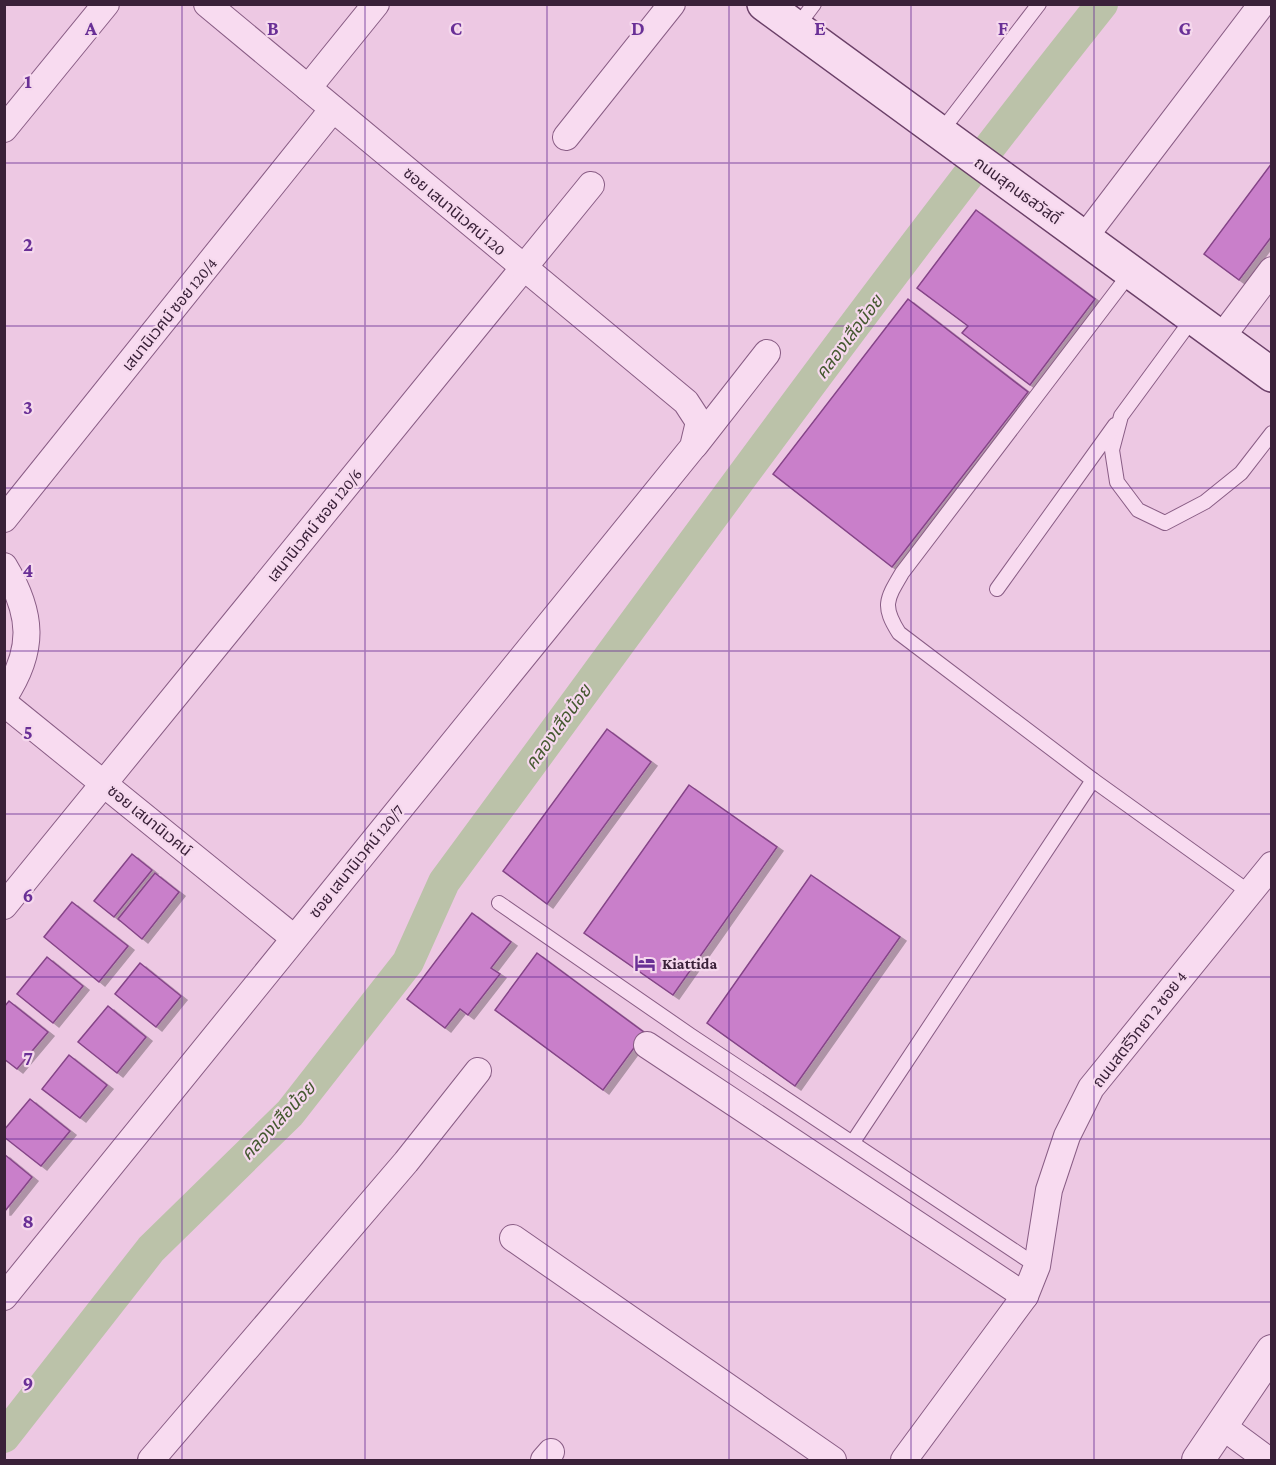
<svg xmlns="http://www.w3.org/2000/svg" width="1276" height="1465" viewBox="0 0 1276 1465" font-family="'Crimson Pro','Noto Sans Thai',serif">
<style>
.lines{fill:none;stroke-linecap:round;stroke-linejoin:round}
.canal{stroke:#bbc2a9;stroke-width:32}
.building{fill:#c97fca;stroke:#854488;stroke-width:1.5;filter:url(#shadow)}
.service-casing{stroke:#895d85;stroke-width:16}
.minor-casing{stroke:#895d85;stroke-width:28}
.tertiary-casing{stroke:#895d85;stroke-width:34}
.secondary-casing{stroke:#6b4068;stroke-width:36}
.service{stroke:#f8dbf0;stroke-width:14}
.minor{stroke:#f8dbf0;stroke-width:26}
.tertiary{stroke:#f8dbf0;stroke-width:32}
.secondary{stroke:#f8dbf0;stroke-width:33}
.grid{fill:none;stroke:#692f96;stroke-width:1.5;stroke-opacity:0.55}
.labels{text-anchor:middle;stroke-width:4.5;stroke-linejoin:round;paint-order:stroke}
.street-label{font-size:16px;fill:#3a2139;stroke:#f5d8ed}
.poi-label{font-size:16px;font-weight:bold;fill:#3a2139;stroke:#f5d8ed;text-anchor:start}
.water-label{font-size:18px;font-style:italic;fill:#455930;stroke:#f5d8ed}
.grid-label{font-size:20px;text-anchor:middle;font-weight:bold;fill:#692f96;stroke:#f5d8ed;stroke-width:4.5;stroke-linejoin:round;paint-order:stroke}
</style>
<defs>
<filter id="shadow"><feDropShadow dx="6" dy="4" stdDeviation="0" flood-color="#0004"/></filter>
</defs>
<rect width="100%" height="100%" fill="#edc8e3"/>
<g class="lines">
<path class="canal" d="M4 1437 151 1249 290 1113 408 962 444 882C661 588 874 290 1102 4"/>
</g>
<g class="building">
<path d="M1272 163V236L1239 280 1204 254Z"/>
<path d="M976 210 1095 299 1030 385 962 333 968 326 917 288Z"/>
<path d="M908 299 1028 392 892 567 773 474Z"/>
<path d="M607 729 651 762 547 904 503 871Z"/>
<path d="M689 785 777 847 673 995 584 933Z"/>
<path d="M132 854 152 870 114 917 94 901Z"/>
<path d="M155 873 179 892 142 939 118 919Z"/>
<path d="M811 875 900 937 795 1086 707 1023Z"/>
<path d="M72 902 128 946 99 982 44 937Z"/>
<path d="M472 913 511 942 491 968 500 974 468 1015 460 1009 445 1028 407 999Z"/>
<path d="M537 953 645 1033 603 1090 495 1010Z"/>
<path d="M47 957 83 986 53 1023 17 994Z"/>
<path d="M140 963 181 996 156 1027 115 994Z"/>
<path d="M9 1001 48 1032 17 1069 4 1059V1007Z"/>
<path d="M108 1006 146 1037 117 1073 78 1042Z"/>
<path d="M69 1055 107 1085 80 1118 42 1089Z"/>
<path d="M30 1099 70 1131 41 1166 4 1137V1130Z"/>
<path d="M4 1154 32 1177 5 1211H4Z"/>
</g>
<g class="lines">
<g class="service-casing">
<g id="service">
<path d="M796 28 814 4"/>
<path d="M940 133 1039 4"/>
<path d="M1131 272 902 573C886 600 882 606 899 633L1093 780 1249 892"/>
<path d="M1193 318 1121 416 1112 450 1117 482 1138 510 1165 523 1205 502 1241 473 1272 433"/>
<path d="M997 589 1115 425"/>
<path d="M499 903 690 1035 1037 1266"/>
<path d="M853 1142 1093 780"/>
</g>
</g>
<g class="minor-casing">
<g id="minor">
<path d="M308 88 376 4"/>
<path d="M4 129 106 4"/>
<path d="M566 137 672 4"/>
<path d="M1084 238 1262 4"/>
<path d="M1221 338 1272 270"/>
<path d="M695 445 767 353"/>
<path d="M4 519 333 109"/>
<path d="M4 566C33 614 35 650 4 697"/>
<path d="M4 703 294 938"/>
<path d="M4 906 591 185"/>
<path d="M647 1045 1025 1296"/>
<path d="M513 1238 833 1460"/>
<path d="M4 1297 693 447 699 422 686 402 207 4"/>
<path d="M1222 1426 1268 1460"/>
<path d="M151 1460 406 1162 478 1071"/>
<path d="M544 1460 551 1452"/>
<path d="M904 1460 1025 1296 1037 1266 1049 1190 1067 1136 1091 1088 1272 865"/>
</g>
</g>
<g class="tertiary-casing">
<path id="tertiary" d="M1198 1460 1272 1351"/>
</g>
<g class="secondary-casing">
<path id="secondary" d="M764 4 1272 375"/>
</g>
<use href="#service" class="service"/>
<use href="#minor" class="minor"/>
<use href="#tertiary" class="tertiary"/>
<use href="#secondary" class="secondary"/>
</g>
<path class="grid" d="M182 4V1460M365 4V1460M547 4V1460M729 4V1460M911 4V1460M1094 4V1460M4 163H1272M4 326H1272M4 488H1272M4 651H1272M4 814H1272M4 977H1272M4 1139H1272M4 1302H1272"/>
<defs>
<g id="hotel-bare" transform="scale(1.62)"><path d="M-6-4.5h1.5V1H6V5H4.5V3h-9V5H-6ZM-4 0a1.8 1.8 0 1 1 3.6 0ZM.5 0V-2.5h3Q6-2.5 6 0Z" fill="#692f96" stroke="#f5d8ed" stroke-width="2.5" paint-order="stroke"/></g>
</defs>
<g fill-rule="evenodd">
<use href="#hotel-bare" x="645" y="963"/>
</g>
<g class="labels">
<g class="street-label">
<text transform="translate(1018 190) rotate(36)" y="6">ถนนสุคนธสวัสดิ์</text>
<text transform="translate(455 211) rotate(40)" y="6">ซอย เสนานิเวศน์ 120</text>
<text transform="translate(169 314) rotate(-51)" y="6">เสนานิเวศน์ ซอย 120/4</text>
<text transform="translate(314 525) rotate(-51)" y="6">เสนานิเวศน์ ซอย 120/6</text>
<text transform="translate(150 820) rotate(39)" y="6">ซอย เสนานิเวศน์</text>
<text transform="translate(356 861) rotate(-51)" y="6">ซอย เสนานิเวศน์ 120/7</text>
<text transform="translate(1139 1029) rotate(-52)" y="6">ถนนสตรีวิทยา 2 ซอย 4</text>
</g>
<g class="poi-label">
<text x="662" y="969">Kiattida</text>
</g>
<g class="water-label">
<text transform="translate(849 337) rotate(-53)" y="6">คลองเสือน้อย</text>
<text transform="translate(558 727) rotate(-54)" y="6">คลองเสือน้อย</text>
<text transform="translate(278 1121) rotate(-47)" y="6">คลองเสือน้อย</text>
</g>
</g>
<g class="grid-label">
<text x="91" y="35">A</text>
<text x="273" y="35">B</text>
<text x="456" y="35">C</text>
<text x="638" y="35">D</text>
<text x="820" y="35">E</text>
<text x="1003" y="35">F</text>
<text x="1185" y="35">G</text>
<text x="28" y="88">1</text>
<text x="28" y="251">2</text>
<text x="28" y="414">3</text>
<text x="28" y="577">4</text>
<text x="28" y="739">5</text>
<text x="28" y="902">6</text>
<text x="28" y="1065">7</text>
<text x="28" y="1228">8</text>
<text x="28" y="1390">9</text>
</g>
<rect width="1276" height="1465" fill="none" stroke="#3a2139" stroke-width="12"/>
</svg>
